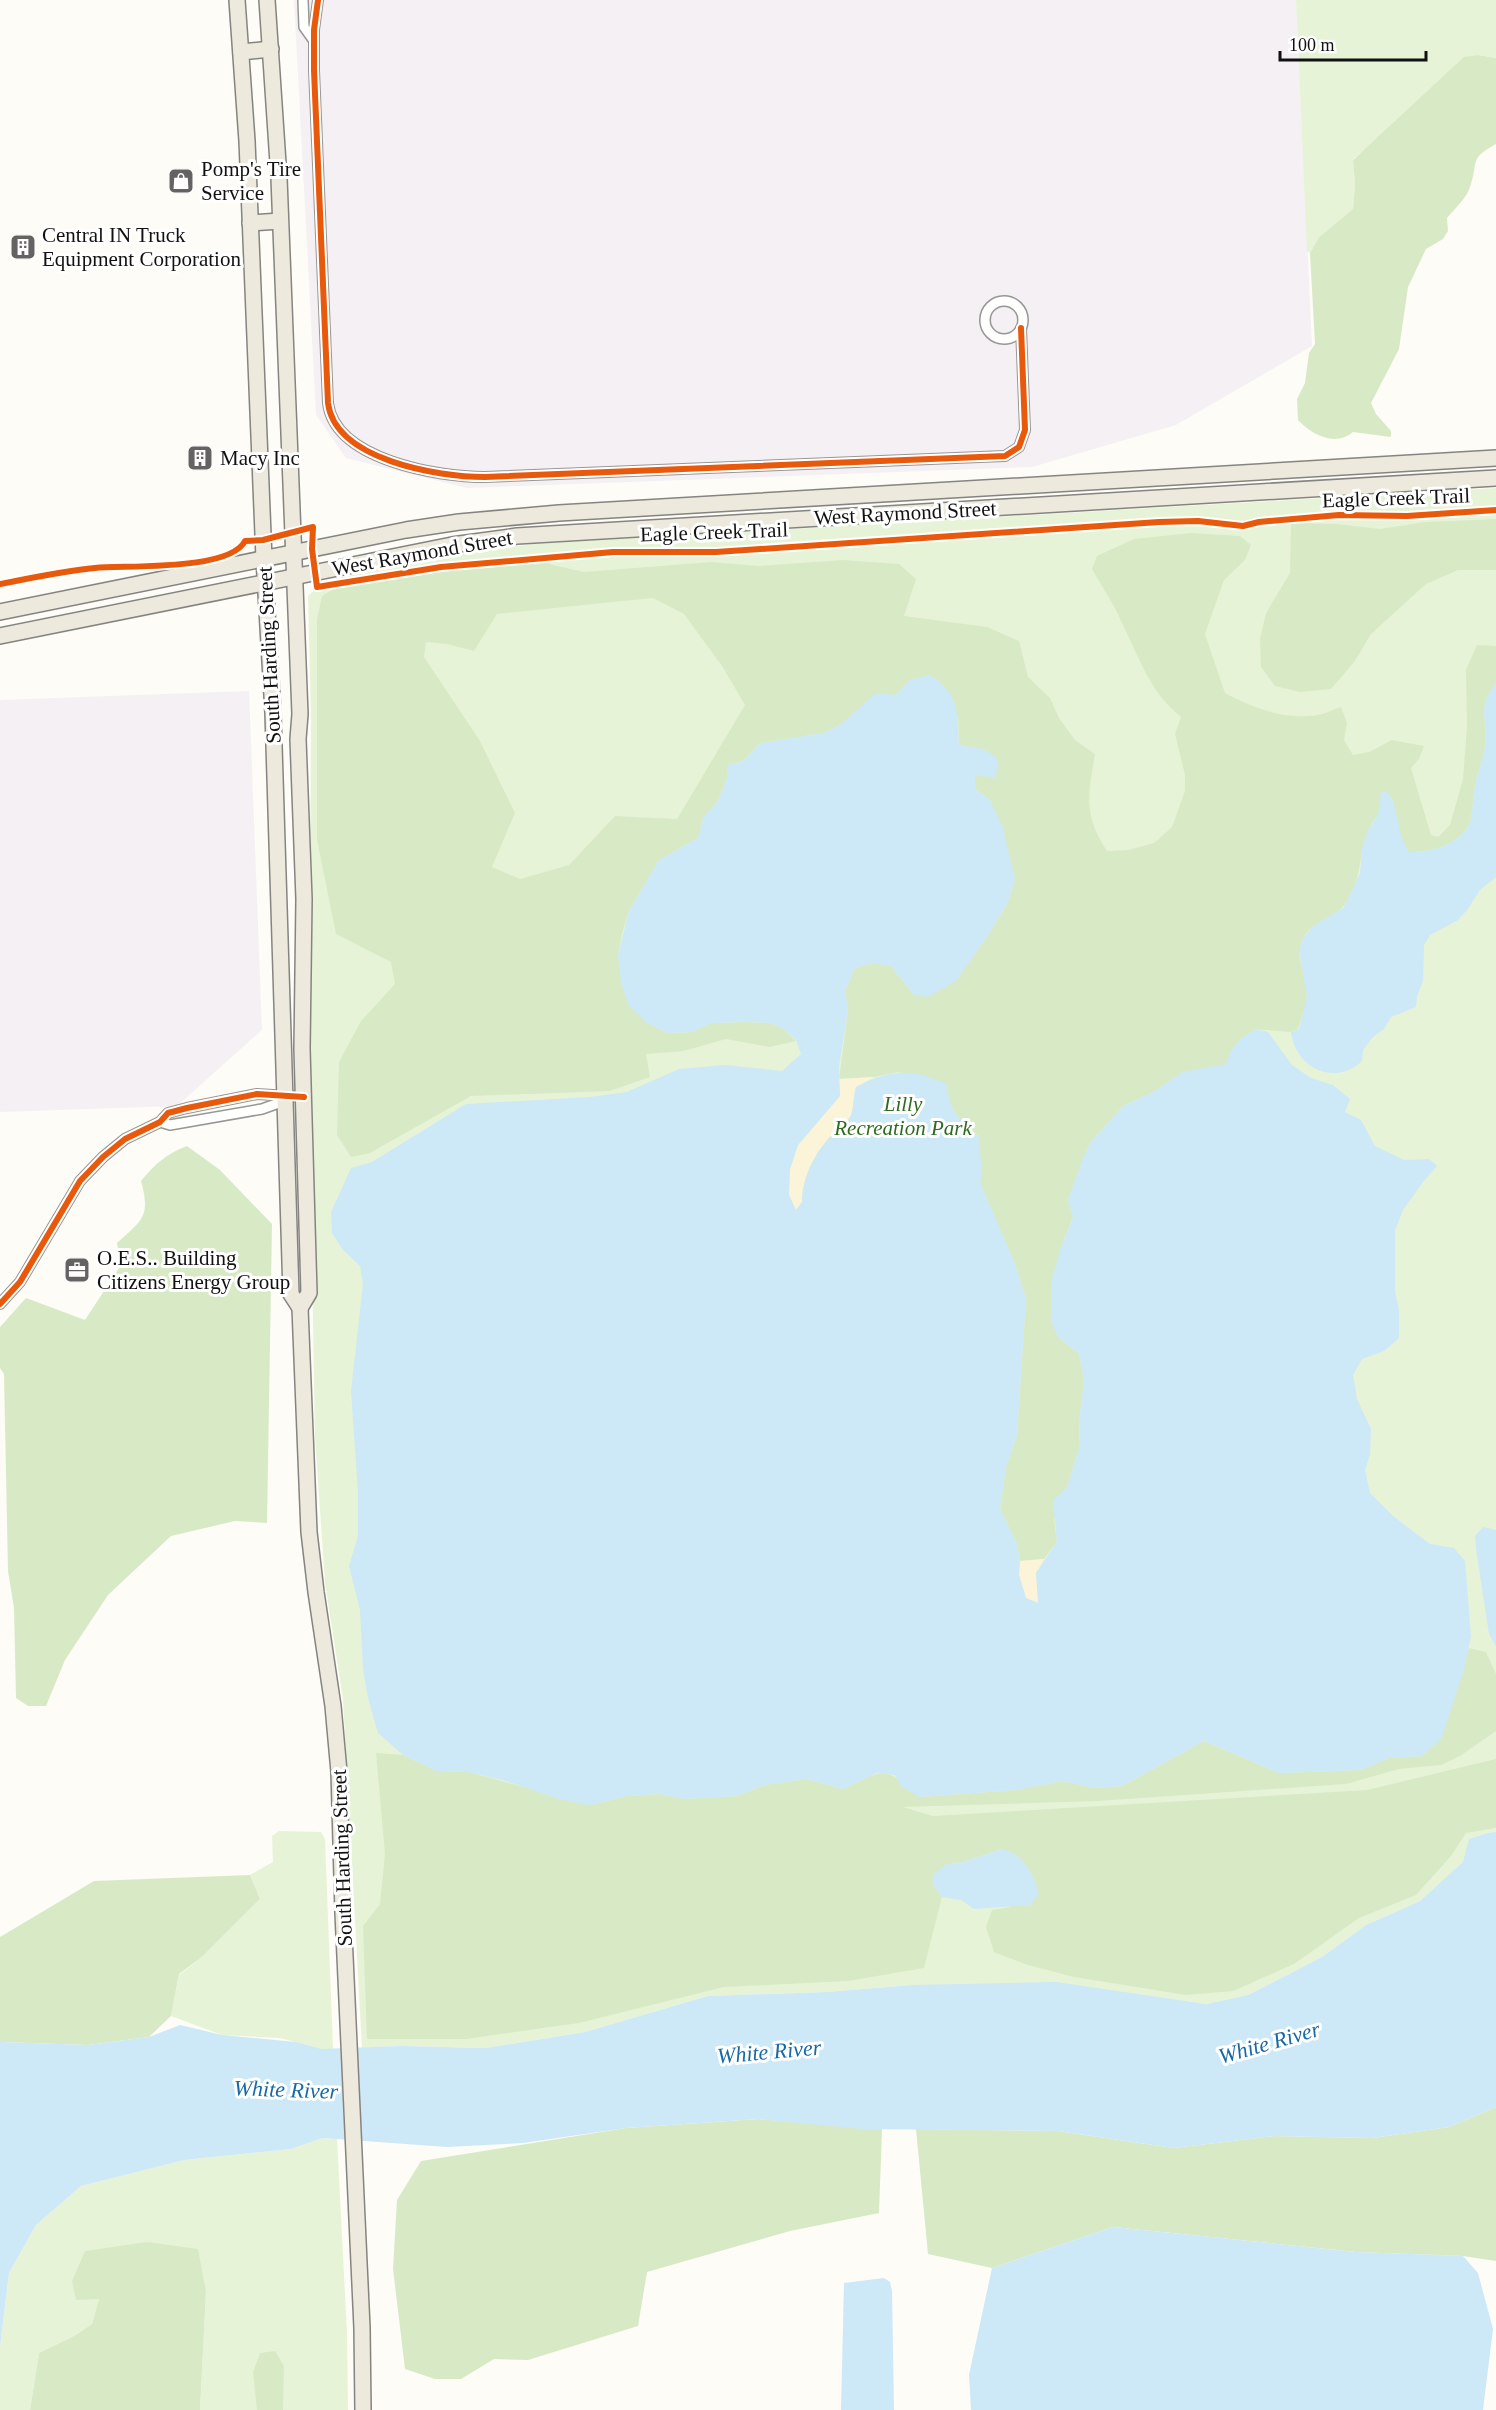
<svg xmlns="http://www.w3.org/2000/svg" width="1496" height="2410" viewBox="0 0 1496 2410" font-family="'Times New Roman',serif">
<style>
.industrial{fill:#f5f0f3}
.green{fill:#e7f3d7}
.forest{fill:#d8eac5;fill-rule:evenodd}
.sand{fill:#fcf4d9}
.water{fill:#cde8f7}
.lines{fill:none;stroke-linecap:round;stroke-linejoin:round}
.minor-casing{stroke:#979795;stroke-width:12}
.primary-casing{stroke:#858482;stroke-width:18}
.minor{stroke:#fffffe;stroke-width:9}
.primary{stroke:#ede9dc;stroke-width:15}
.cycleway-casing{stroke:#fff;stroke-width:10}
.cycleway{stroke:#e8590c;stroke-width:6}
.labels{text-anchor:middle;stroke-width:6;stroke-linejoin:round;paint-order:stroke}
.poi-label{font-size:21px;fill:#111;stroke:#fff;text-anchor:start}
.street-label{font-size:21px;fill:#111;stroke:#fff}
.park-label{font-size:21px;font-style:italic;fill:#2f6b1f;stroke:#fff}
.water-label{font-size:22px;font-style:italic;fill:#1768a6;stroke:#fff}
</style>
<rect width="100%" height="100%" fill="#fdfcf7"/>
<g class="industrial">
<path d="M294 0H1296L1312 346 1176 425 1032 467 467 488 346 458 316 415Z"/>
<path d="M249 691 262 1030 177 1106 0 1112V700Z"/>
</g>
<g class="green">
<path d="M1296 0H1496V58L1478 55 1353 159 1355 184 1353 209 1319 237 1310 253 1307 251Z"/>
<path d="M1496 488V1832L1487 1833 1470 1839 1464 1862 1420 1901 1366 1925 1322 1957 1248 1995 1206 2004 1132 1994 912 1985 827 1992 708 1996 585 2032 486 2048 400 2046 362 2048 343 1699 325 1583 315 1436 309 1086 311 719 308 596 322 582 361 573 474 551 534 544Z"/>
<path d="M279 1831 321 1832 325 1839 333 2049H322L280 2038 222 2035 171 2016 179 1975 203 1956 260 1899 250 1875 273 1862 272 1836Z"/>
<path d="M323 2138 337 2139 347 2333 348 2410H200L206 2292 99 2299 92 2324 74 2336 39 2353 30 2410H0V2347L9 2273 36 2225 81 2186 184 2160 291 2149Z"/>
</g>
<g class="forest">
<path d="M1478 55 1496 58V144C1468 159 1479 162 1470 187 1467 198 1454 209 1447 218L1448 231 1443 239 1426 249 1408 287 1399 349 1371 403 1376 414 1391 431V437L1353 432C1335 447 1312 435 1298 420L1297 399 1305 383 1309 353 1315 344 1310 253 1319 237 1353 209 1355 184 1353 160 1464 57Z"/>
<path d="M1496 519V570H1458L1426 584 1371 634 1355 661 1331 689 1300 692 1275 686 1261 667 1260 639 1266 613 1290 573 1291 523 1337 524 1380 529 1425 522Z"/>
<path d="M1191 533 1240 536 1251 545 1245 560 1224 580 1205 634 1225 693C1251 707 1280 718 1310 716 1320 716 1332 710 1341 707L1347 723 1344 740 1353 755 1369 752 1392 740 1424 746 1419 759 1411 768 1431 835 1438 837 1450 825 1463 779 1467 726 1466 670 1477 645 1496 646V684C1476 706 1488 720 1485 745 1484 759 1477 773 1475 786 1473 797 1473 808 1471 819 1465 843 1432 853 1409 852L1401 840 1392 798C1384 808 1373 819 1368 831 1357 857 1364 879 1344 905 1332 922 1305 920 1300 949 1298 959 1303 970 1306 980 1310 997 1303 1013 1298 1029L1291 1032 1255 1029 1226 1064 1153 1092 1123 1106 1090 1143 1068 1200 1073 1217 1061 1247 1058 1337 1079 1354 1084 1380 1080 1415 1079 1449 1067 1487 1054 1519 1057 1542 1044 1559 1020 1561 1017 1544 1000 1509 1006 1467 1017 1435 1026 1299 1015 1264 979 1182V1137L959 1118 948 1101 899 1072 874 1077 839 1079 848 1010 845 991 855 968 872 963 891 966 914 995 985 940 1008 902 1015 879 1010 860 990 800 975 789 974 775 983 749 959 745 958 719 910 680 896 695 854 714 841 724 824 733 760 743 743 761 727 765V778L718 801 703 818 698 838 659 860 629 911 622 934 618 955 647 1023 668 1033 693 1032 710 1023 745 1022 771 1023 785 1030 796 1041 770 1047 726 1039 684 1051 646 1054 650 1077 610 1091 471 1096 370 1153 351 1157 337 1135 339 1062 361 1021 395 984 391 962 336 934 317 840V619L322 596 338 586 408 569 531 556 553 565 584 572 711 562 759 566 843 560 899 564 916 579 904 616 987 627 1019 641 1028 677 1050 698 1059 718 1075 740 1095 754C1088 796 1083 814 1107 851L1128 850 1154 843 1172 827 1185 791V775L1175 734 1181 717C1149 691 1140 659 1122 623 1114 604 1102 587 1092 569L1097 556 1134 539ZM653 598 684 614 722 666 745 705 677 819 615 816 569 865 520 879 492 867 515 813 480 741 424 657 426 642 447 644 474 651 497 614Z"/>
<path d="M187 1146 220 1170 272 1224 267 1523 235 1521 171 1536 108 1595 65 1660 46 1706H28L16 1698 14 1608 8 1571 4 1374 0 1368V1327L26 1298 85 1320 121 1265 117 1243C142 1220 151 1217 141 1181 155 1164 166 1154 187 1146Z"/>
<path d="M1469 1648 1486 1652 1496 1674V1731L1460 1756 1441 1765 1399 1769 1346 1784 1098 1801 903 1807 933 1816 1367 1790 1496 1759V1828L1466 1833 1451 1856 1416 1895 1359 1918 1294 1964 1233 1991 1186 1995 1074 1977 1028 1965 994 1952 986 1927 992 1910 1010 1907 1002 1849 963 1862 945 1865 932 1883 942 1897 924 1968 848 1981 724 1987 579 2023 466 2039H367L363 1926 380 1904 385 1854 376 1753 403 1755 437 1771 469 1772 590 1805 627 1796 659 1794 685 1799 737 1796 764 1785 807 1779 843 1789C885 1769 884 1765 920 1797L1016 1790 1063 1781 1095 1788 1122 1786 1204 1741 1279 1773 1361 1770 1389 1758 1422 1756 1440 1739Z"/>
<path d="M250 1875 260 1899 203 1956 179 1974 171 2016 149 2037 88 2045 0 2042V1937L94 1881Z"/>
<path d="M1496 2107V2261L1463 2256 1356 2252 1113 2227 992 2268 928 2254 916 2129 1058 2131 1174 2148 1274 2136 1372 2138 1449 2127Z"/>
<path d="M758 2119 882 2129 879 2213 790 2231 647 2272 638 2326 528 2360 494 2359 461 2379H435L405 2369 393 2269 397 2200 421 2161 626 2128Z"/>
<path d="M147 2242 198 2249 206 2292 200 2410H30L39 2353 74 2336 92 2324 99 2299 76 2300 72 2281 85 2251Z"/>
<path d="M275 2351 284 2366 283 2410H257L253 2372 260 2353Z"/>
</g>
<g class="sand">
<path d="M874 1077 856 1087 851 1116 832 1134 817 1153 802 1191V1202L796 1211 789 1195 790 1169 798 1145 840 1096 839 1079Z"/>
<path d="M1044 1559 1036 1573 1039 1603 1026 1598 1019 1575 1020 1561Z"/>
</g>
<g class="water">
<path d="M930 675C960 694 957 712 959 745L983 749 998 758 996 778 975 775V789L990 800 1003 828 1015 879 1008 902 985 940 956 981 928 997 914 995 891 966 872 963 855 968 845 991 848 1010 839 1067 840 1096 798 1145 790 1169 789 1195 796 1210 802 1202C802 1176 816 1150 835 1132 839 1127 849 1121 851 1115 854 1107 853 1096 856 1087 890 1069 912 1068 947 1084 948 1111 960 1119 979 1137L982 1175 980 1182 1015 1264 1026 1299 1017 1435 1006 1467 1000 1509 1017 1544 1020 1561 1019 1575 1026 1598 1038 1603 1036 1573 1057 1542 1053 1500 1067 1487 1079 1449 1080 1415 1084 1380 1079 1354 1058 1337 1051 1321V1282L1061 1247 1073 1218 1068 1200 1083 1158 1090 1143 1123 1106 1153 1092 1183 1072 1226 1064C1231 1046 1240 1038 1256 1029L1268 1032 1292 1065 1311 1078 1333 1085 1350 1099 1345 1112 1361 1120 1375 1146 1404 1160 1429 1159 1437 1166 1423 1182 1403 1210 1395 1230V1291L1399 1310V1338L1384 1351 1362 1359 1353 1375 1357 1399 1371 1429 1370 1455 1365 1470 1370 1493 1393 1516 1430 1544 1454 1548 1465 1561 1471 1637 1463 1673 1441 1739 1422 1756 1389 1758 1361 1770 1279 1773 1204 1741 1122 1786 1095 1788 1063 1781 1016 1790 920 1797 902 1787 895 1775 877 1773 843 1789 807 1779 764 1785 737 1796 685 1799 659 1794 627 1796 590 1805 559 1799 506 1781 469 1772 437 1771 403 1755 378 1733 368 1698 363 1669 360 1610 349 1566 358 1536V1493L351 1391 363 1284 360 1266 343 1250 332 1233 331 1212 351 1168 372 1162 466 1104 590 1097 627 1092 679 1069 725 1065 782 1071 801 1054 796 1040 785 1030 771 1023 745 1022 711 1023 693 1032 668 1033 647 1023 629 1006 621 983 618 955 629 911 659 860 698 838 703 818 718 801 727 778V765L743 761 760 743 824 733 841 724 876 693 896 695 910 680Z"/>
<path d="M1496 684V877L1480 890 1467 910 1458 920 1430 935 1424 945 1423 981 1417 996 1416 1007 1391 1017 1384 1029 1373 1037 1363 1050 1362 1061C1335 1087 1295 1068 1291 1032L1299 1029 1307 997 1299 950 1303 939 1312 927 1343 908 1349 897 1360 873 1362 848 1368 830 1378 815 1381 792 1387 791C1400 808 1395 831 1409 852 1432 853 1465 843 1471 819 1473 808 1473 797 1475 786 1477 773 1484 759 1485 745 1488 720 1476 706 1496 684Z"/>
<path d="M1483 1527 1496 1530V1646L1489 1634 1476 1549 1475 1536Z"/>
<path d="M1496 1832V2107L1449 2127 1372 2138 1274 2136 1174 2148 1058 2131 863 2129 758 2119 626 2128 523 2143 447 2147 323 2138 291 2149 184 2160 81 2186 36 2225 9 2273 0 2347V2042L88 2045 149 2037 180 2025 222 2035 296 2042 322 2049 400 2046 486 2048 585 2032 708 1996 827 1992 912 1985 1056 1982 1206 2004 1248 1995 1322 1957 1366 1925 1420 1901 1463 1862 1469 1839 1487 1833Z"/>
<path d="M1002 1849C1024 1854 1033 1873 1039 1894L1030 1905 974 1909 961 1900 942 1897 932 1883 935 1873 945 1865 963 1862Z"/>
<path d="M1113 2227 1356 2252 1463 2256 1478 2273 1493 2329 1483 2410H971L969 2375 992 2268Z"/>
<path d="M884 2278 890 2282 892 2291 894 2410H841L844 2283Z"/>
</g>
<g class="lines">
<g class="minor-casing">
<g id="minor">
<path d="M303 0 304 27 314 41"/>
<path d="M318 0 314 30V70L328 403C335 460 438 477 485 477L1005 456 1019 447 1025 430 1021 328"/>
<circle cx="1004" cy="320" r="19"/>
<path d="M160 1122 170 1125 262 1109 276 1104 285 1097"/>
<path d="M0 1304 20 1282 80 1181 103 1157 125 1139 160 1122 168 1113 187 1108 257 1094 304 1097"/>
</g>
</g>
<g class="primary-casing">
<g id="primary">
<path d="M237 0 247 141 264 559 273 713 291 1294 300 1308 309 1532 316 1592 333 1706 339 1772 343 1913 362 2328 363 2410"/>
<path d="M267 0 279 178 300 714 298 739 304 899 302 1049 309 1293 300 1308"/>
<path d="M241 52 271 49"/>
<path d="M250 223 280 221"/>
<path d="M0 612 406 530 459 522 559 513 1496 458"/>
<path d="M0 636 452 545 517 536 1496 478"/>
</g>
</g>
<use href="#minor" class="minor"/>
<use href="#primary" class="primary"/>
<g class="cycleway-casing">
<g id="cycleway">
<path d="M318 0 314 30V70L328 403C335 460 438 477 485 477L1005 456 1019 447 1025 430 1021 328"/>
<path d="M0 584C31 578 63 571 95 568 126 565 230 571 245 541L263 540 313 527 312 549 317 587 441 567 613 552H716L1159 522 1198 521 1243 526 1259 522 1339 515 1407 516 1496 510"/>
<path d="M0 1304 20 1282 80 1181 103 1157 125 1139 160 1122 168 1113 187 1108 257 1094 304 1097"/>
</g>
</g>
<use href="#cycleway" class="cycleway"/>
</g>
<defs>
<g id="shop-square" transform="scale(1.35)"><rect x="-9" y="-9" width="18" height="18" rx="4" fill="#646362" stroke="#fff"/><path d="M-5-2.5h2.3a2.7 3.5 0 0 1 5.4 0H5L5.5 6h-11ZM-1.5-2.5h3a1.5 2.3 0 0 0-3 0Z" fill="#fff"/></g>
<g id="building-square" transform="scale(1.35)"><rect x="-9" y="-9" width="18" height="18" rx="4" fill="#646362" stroke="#fff"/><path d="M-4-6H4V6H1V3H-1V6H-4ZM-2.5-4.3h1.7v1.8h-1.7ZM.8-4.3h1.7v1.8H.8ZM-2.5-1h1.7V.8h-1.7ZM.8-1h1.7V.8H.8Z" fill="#fff"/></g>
<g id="office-square" transform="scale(1.35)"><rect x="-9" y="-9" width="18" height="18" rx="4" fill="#646362" stroke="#fff"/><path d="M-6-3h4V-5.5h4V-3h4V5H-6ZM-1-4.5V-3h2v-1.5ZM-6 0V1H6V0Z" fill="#fff"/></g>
</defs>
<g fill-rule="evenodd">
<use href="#shop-square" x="181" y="181"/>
<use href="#building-square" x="23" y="247"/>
<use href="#building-square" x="200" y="458"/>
<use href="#office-square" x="77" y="1270"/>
</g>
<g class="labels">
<g class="poi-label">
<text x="201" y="176">Pomp's Tire<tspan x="201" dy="24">Service</tspan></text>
<text x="42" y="242">Central IN Truck<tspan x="42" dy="24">Equipment Corporation</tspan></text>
<text x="220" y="465">Macy Inc</text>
<text x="97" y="1265">O.E.S.. Building<tspan x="97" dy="24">Citizens Energy Group</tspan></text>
</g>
<g class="street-label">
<text transform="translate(1396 498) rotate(-2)" y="7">Eagle Creek Trail</text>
<text transform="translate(905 513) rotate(-3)" y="7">West Raymond Street</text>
<text transform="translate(714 532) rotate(-2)" y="7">Eagle Creek Trail</text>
<text transform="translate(422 553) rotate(-10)" y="7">West Raymond Street</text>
<text transform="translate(269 655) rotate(-93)" y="7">South Harding Street</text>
<text transform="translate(342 1858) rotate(-92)" y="7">South Harding Street</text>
</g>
<g class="park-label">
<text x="903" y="1111">Lilly<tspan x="903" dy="24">Recreation Park</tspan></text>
</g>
<g class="water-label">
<text transform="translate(1269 2042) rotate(-16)" y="8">White River</text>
<text transform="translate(769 2051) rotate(-5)" y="8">White River</text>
<text transform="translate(286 2089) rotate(2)" y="8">White River</text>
</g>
</g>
<path d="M1280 51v9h146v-9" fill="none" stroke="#111111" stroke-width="3"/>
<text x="1289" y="51" font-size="18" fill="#111111" stroke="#ffffff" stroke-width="4.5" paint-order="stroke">100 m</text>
</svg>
